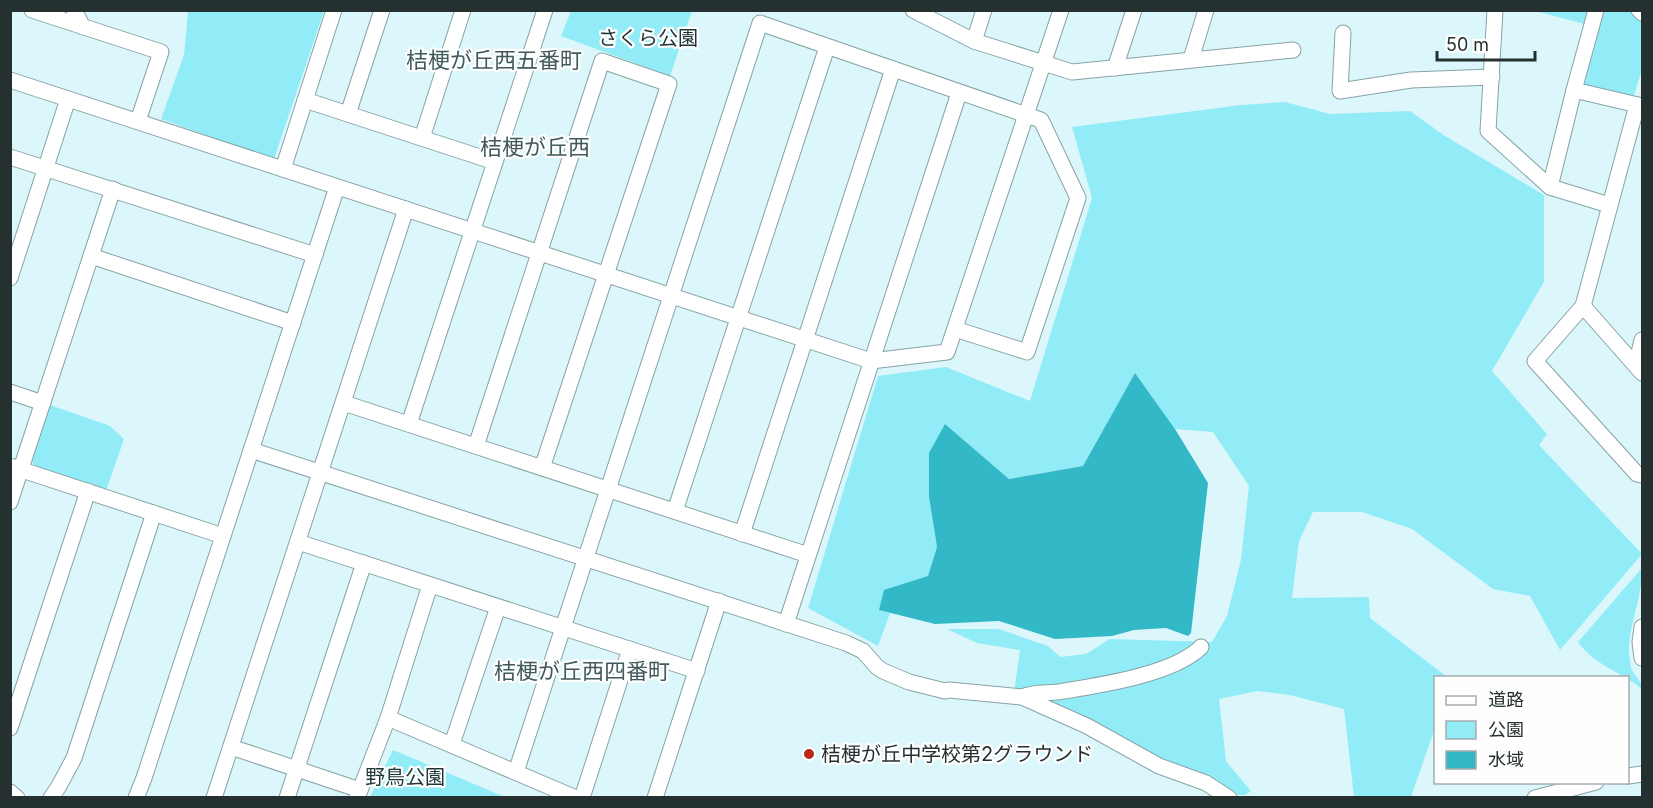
<svg xmlns="http://www.w3.org/2000/svg" width="1653" height="808" viewBox="0 0 1653 808" font-family="Inter,'Noto Sans JP',sans-serif">
<style>
.green{fill:#91ecf7}
.water{fill:#32b8c6}
.lines{fill:none;stroke-linecap:round;stroke-linejoin:round}
.minor-casing{stroke:#88a3a6;stroke-width:17}
.minor{stroke:#fff;stroke-width:15}
.poi-dot{fill:#b82b18;stroke:#fefefe;stroke-width:2}
.labels{text-anchor:middle;stroke-width:4.5;stroke-linejoin:round;paint-order:stroke}
.park-label{font-size:20px;fill:#1e3436;stroke:#fefefe}
.poi-label{font-size:20px;fill:#253031;stroke:#fefefe;text-anchor:start}
.quarter-label{font-size:22px;fill:#415a5d;stroke:#fefefe}
</style>
<rect width="100%" height="100%" fill="#dbf7fb"/>
<g class="green">
<path d="M188 11H324L274 159 161 119 184 55Z"/>
<path d="M571 11V10L692 11 670 76 561 36Z"/>
<path d="M1535 11H1589L1585 24Z"/>
<path d="M1602 11H1629L1642 21V69L1633 99 1585 88 1583 84Z"/>
<path d="M1285 102 1330 114 1410 111 1445 136 1544 195V282L1492 371 1547 434 1539 445 1642 554 1560 650 1530 596 1493 589 1412 529 1362 512H1313L1299 541 1292 598 1369 597 1370 618 1447 677 1436 678 1435 728 1411 797H1354L1344 709 1290 695 1257 691 1219 699 1226 761 1251 791 1245 795H1234L1014 693 1020 650 977 643 947 629H999L1048 646 1060 657 1086 654 1110 639 1212 642 1227 616 1241 560 1249 486 1213 432 1175 429 1135 373 1083 466 1009 479 945 424 929 497 937 547 928 576 880 610 890 613 878 646 808 608 878 376 946 367 1030 401 1092 198 1072 127 1241 105Z"/>
<path d="M50 405 110 426 124 439 106 491 36 468 31 460Z"/>
<path d="M1642 568C1643 597 1628 625 1629 654 1630 658 1630 664 1631 668 1634 676 1642 680 1642 689 1622 672 1595 666 1578 642Z"/>
<path d="M393 750 505 797H370Z"/>
</g>
<path class="water" d="M1135 373 1175 429 1208 483 1191 633 1188 636 1166 628 1134 630 1112 636 1055 639 999 621 935 624 879 610 884 590 928 576 937 547 929 497V453L945 424 1009 479 1083 466Z"/>
<g class="lines">
<g class="minor-casing">
<g id="minor">
<path d="M32 10 161 52 138 121"/>
<path d="M74 10 83 27"/>
<path d="M913 10 974 41 1072 72 1293 50"/>
<path d="M1495 10 1488 131 1550 187 1609 205"/>
<path d="M1639 10 1642 13"/>
<path d="M1343 33 1340 91 1411 80 1492 77"/>
<path d="M974 41 984 10"/>
<path d="M1191 59 1206 10"/>
<path d="M1115 68 1134 10"/>
<path d="M10 80 871 361 947 352 1061 10"/>
<path d="M1574 90 1596 10"/>
<path d="M305 100 495 162"/>
<path d="M1637 105 1583 306 1535 361 1637 474 1642 475"/>
<path d="M348 114 382 10"/>
<path d="M422 138 463 10"/>
<path d="M10 157 315 255"/>
<path d="M283 169 334 10"/>
<path d="M1550 187 1574 90 1642 106"/>
<path d="M91 256 293 323"/>
<path d="M10 278 68 99"/>
<path d="M1583 306 1642 373"/>
<path d="M1636 365 1642 340"/>
<path d="M10 392 43 403"/>
<path d="M344 403 808 555"/>
<path d="M409 424 545 10"/>
<path d="M476 446 602 61 669 84 542 468"/>
<path d="M251 450 846 643 863 651 877 667 883 671 909 682 945 691 949 690 1022 697 1087 726 1159 766 1206 783 1229 798"/>
<path d="M10 466 223 536"/>
<path d="M10 502 113 189"/>
<path d="M675 511 827 47"/>
<path d="M742 534 893 69"/>
<path d="M298 542 697 671"/>
<path d="M786 624 959 93"/>
<path d="M1642 627 1640 642 1642 658"/>
<path d="M1022 697C1036 691 1050 694 1064 691 1102 685 1174 674 1201 647"/>
<path d="M388 718 576 798"/>
<path d="M10 728 88 491"/>
<path d="M452 744 498 607"/>
<path d="M231 747 360 790"/>
<path d="M516 772 760 23 1041 120 1078 198 1027 352 955 329"/>
<path d="M1628 776 1642 774"/>
<path d="M10 792 17 798"/>
<path d="M51 798 59 786 74 758 154 513"/>
<path d="M136 798 144 778 337 187"/>
<path d="M214 798 406 209"/>
<path d="M287 798 364 563"/>
<path d="M357 798 388 718 430 585"/>
<path d="M582 798 630 649"/>
<path d="M655 798 719 601"/>
<path d="M1535 798 1596 782"/>
</g>
</g>
<use href="#minor" class="minor"/>
</g>
<circle class="poi-dot" cx="809" cy="754" r="6"/>
<g class="labels">
<g class="park-label">
<text x="648" y="45">さくら公園</text>
<text x="405" y="784">野鳥公園</text>
</g>
<g class="poi-label">
<text x="821" y="761">桔梗が丘中学校第2グラウンド</text>
</g>
<g class="quarter-label">
<text x="494" y="68">桔梗が丘西五番町</text>
<text x="535" y="155">桔梗が丘西</text>
<text x="582" y="679">桔梗が丘西四番町</text>
</g>
</g>
<rect width="1653" height="808" fill="none" stroke="#253031" stroke-width="24"/>
<rect x="1434" y="676" width="195" height="108" fill="#fefefe" stroke="#a7acac" stroke-width="1.5"/>
<rect x="1446" y="696" width="30" height="9" fill="#ffffff" stroke="#a7acac" stroke-width="1.5"/>
<text x="1488" y="706" font-size="18" fill="#253031">道路</text>
<rect x="1446" y="721" width="30" height="18" fill="#91ecf7" stroke="#a7acac" stroke-width="1.5"/>
<text x="1488" y="736" font-size="18" fill="#253031">公園</text>
<rect x="1446" y="751" width="30" height="18" fill="#32b8c6" stroke="#a7acac" stroke-width="1.5"/>
<text x="1488" y="766" font-size="18" fill="#253031">水域</text>
<path d="M1437 51v9h98v-9" fill="none" stroke="#253031" stroke-width="3"/>
<text x="1446" y="51" font-size="18" fill="#253031" stroke="#fefefe" stroke-width="4.5" paint-order="stroke">50 m</text>
</svg>
